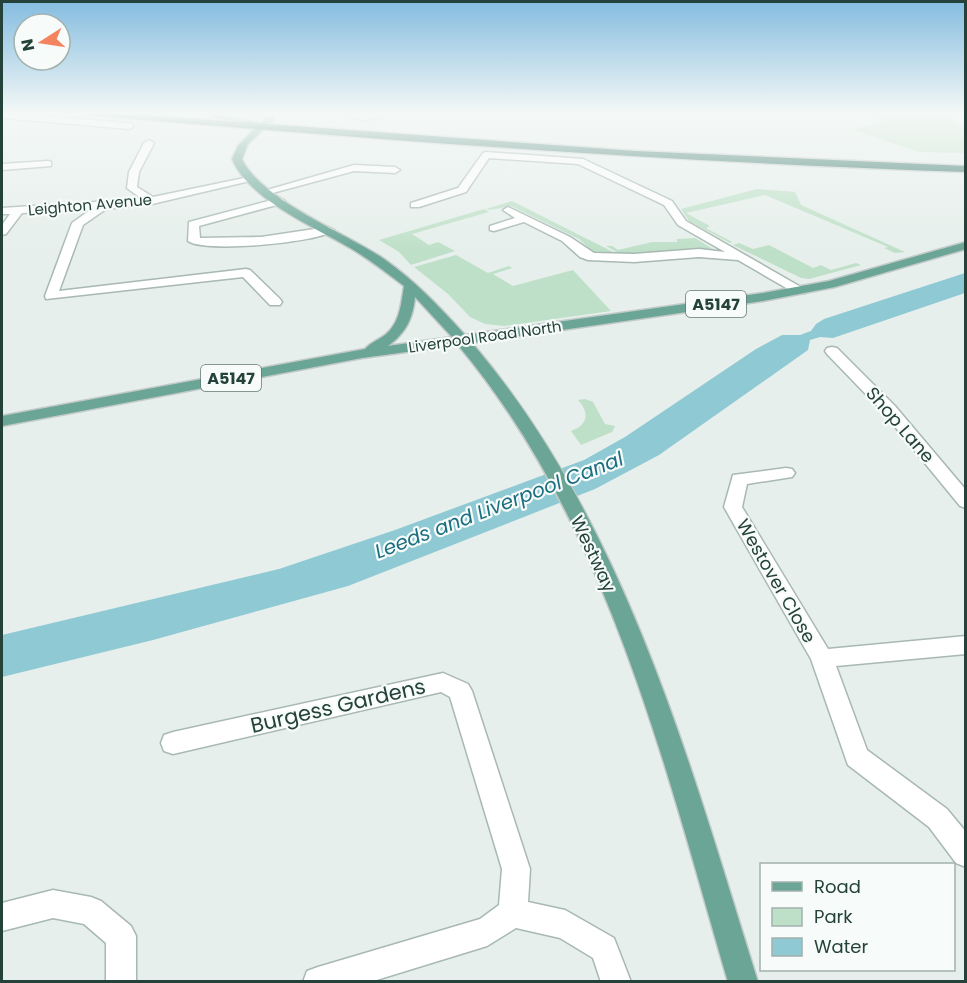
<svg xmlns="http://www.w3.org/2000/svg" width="967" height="983" viewBox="0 0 967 983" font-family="Poppins,sans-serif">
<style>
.green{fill:#bfe0c8}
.water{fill:#8ec9d4}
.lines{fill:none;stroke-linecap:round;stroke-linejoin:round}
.minor-casing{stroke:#a8b8b2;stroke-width:3}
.major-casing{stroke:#c2cac8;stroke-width:3}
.highway-casing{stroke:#c2cac8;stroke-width:3}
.minor{fill:#fff;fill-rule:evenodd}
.major{fill:#6aa596;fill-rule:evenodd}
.highway{fill:#2f6f62;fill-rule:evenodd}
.labels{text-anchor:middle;stroke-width:4.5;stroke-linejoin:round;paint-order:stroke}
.far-street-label{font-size:15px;fill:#24423a;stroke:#f7fbf9}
.shield{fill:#f7fbf9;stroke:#637a73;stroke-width:1.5}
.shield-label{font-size:16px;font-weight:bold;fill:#24423a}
.street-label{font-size:18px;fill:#24423a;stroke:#f7fbf9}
.water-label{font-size:20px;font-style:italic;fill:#1c6f80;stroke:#f7fbf9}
.near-street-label{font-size:21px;fill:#24423a;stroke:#f7fbf9}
</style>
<rect width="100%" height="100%" fill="#e6efeb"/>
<g class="green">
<path d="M869 113H965L948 114 950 116 946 117 961 124 956 125 965 127V153L919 152 853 130 888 120Z"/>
<path d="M757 189 795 192 801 205 905 252 895 253 884 248 888 247 765 195 686 213 710 226 706 228 732 242 730 243 689 221 681 209Z"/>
<path d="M512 201 619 255 594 253 579 239 511 206 490 210 486 209Z"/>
<path d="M484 209 489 212 412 234 429 245 438 242 455 251 411 265 399 252 379 240Z"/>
<path d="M695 238 713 249 673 250 622 255 606 246H612L618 250 652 242H677V239Z"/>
<path d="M739 243 753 249 769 245 813 268 821 265 831 270 856 263 861 265 809 279 801 278 733 245Z"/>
<path d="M456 255 488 273 509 266 512 268 493 274 513 286 573 270 611 311 504 326 485 324 470 317 448 294 414 267Z"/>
<path d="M585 399 593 402 605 424 615 426 612 432 581 445 571 431C588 425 590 413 578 400Z"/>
</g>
<path class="water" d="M965 273V293L833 338 820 337 810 340 808 350 659 455 595 489 348 586 153 640 2 677V635L279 569 395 530 584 460 625 437 756 349 782 335H800L811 331 816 324 824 319Z"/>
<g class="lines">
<g class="minor-casing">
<g id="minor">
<path d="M2 113 130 123 134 126 130 129 2 118Z"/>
<path d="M345 113C353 113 375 113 381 116L364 121Z"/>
<path d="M149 140 154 143 139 172 137 187 153 197 249 177 254 180 152 204 106 209 83 225 59 291 246 269 250 270 280 299 282 302 280 305H270L243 277 46 299 45 296 72 223 90 210 22 213 6 234 2 235V225L10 214H2V208L142 199 127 188 129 172 144 143Z"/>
<path d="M486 152 583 159 672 201 686 221 806 290 805 293H795L738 260 699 257 634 262 588 260 580 257 562 241 524 222 494 231 490 230V226L515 218 503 210 508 207 570 237 594 253 634 254 699 249 725 252 678 225 664 205 578 164 489 158 466 192 419 207H411V203L458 188 483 153Z"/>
<path d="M48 161 51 162V166L2 170V164Z"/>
<path d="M354 165 395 167 400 170 395 173 354 171 265 195 260 192Z"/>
<path d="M280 198 285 201 284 203 199 226 200 238 261 237 328 227 334 230C319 243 203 253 188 241L189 222Z"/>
<path d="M832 347 837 348 895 406 966 490V508L960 506 883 412 827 354 825 351 827 348Z"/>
<path d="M786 468 792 469 795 473 792 477 747 484 742 507 828 649 966 636V654L836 666 867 750 947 809 966 832V867L956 863 929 827 848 765 811 659 724 507 733 475Z"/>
<path d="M443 673 468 684 472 691 530 869 528 902 565 910 614 938 631 982H601L593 958 560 938 516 928 487 946 370 982H303L307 971 318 967 480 919 499 905 502 869 450 697 441 692 173 754 164 751 161 743 164 735 173 732Z"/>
<path d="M53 890 91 897 101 901 131 926 136 936V982H106V943L84 924 53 918 2 931V903Z"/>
</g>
</g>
<g class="major-casing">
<path id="major" d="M210 113 261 123 267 117H273V121L248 144 242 159C260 199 347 234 384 259 415 281 440 307 465 335L763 293 829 281 966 242V249L835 287 763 301 472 343C625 522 689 761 758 982H728C664 763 607 523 458 345L362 358 2 426V416L365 349C370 343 378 340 385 335 400 323 401 304 404 286 387 273 370 260 352 249 315 227 249 200 232 159L238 146 256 127 210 117ZM415 297 452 337 388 346C406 333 413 318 415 297Z"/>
</g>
<g class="highway-casing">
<path id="highway" d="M82 113H117L636 151 966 166V172C672 162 379 140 86 115Z"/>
</g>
<use href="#minor" class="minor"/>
<use href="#major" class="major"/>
<use href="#highway" class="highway"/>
</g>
<linearGradient id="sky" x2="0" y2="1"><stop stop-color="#84bce0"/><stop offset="0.45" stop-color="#f4f8f6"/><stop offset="1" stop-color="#f4f8f6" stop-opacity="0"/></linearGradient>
<rect width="967" height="251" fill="url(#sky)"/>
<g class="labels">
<g class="far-street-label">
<text transform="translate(90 205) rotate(-5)" y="5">Leighton Avenue</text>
<text transform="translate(485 337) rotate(-8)" y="5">Liverpool Road North</text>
</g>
<g class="shield">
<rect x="686" y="291" width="60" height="26" rx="4.5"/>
<rect x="201" y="365" width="60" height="26" rx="4.5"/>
</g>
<g class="shield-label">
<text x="716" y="310">A5147</text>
<text x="231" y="384">A5147</text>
</g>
<g class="street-label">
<text transform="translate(900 425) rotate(49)" y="6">Shop Lane</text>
<text transform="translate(593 554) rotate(65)" y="6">Westway</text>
<text transform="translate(776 581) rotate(60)" y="6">Westover Close</text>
</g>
<g class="water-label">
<text transform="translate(499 505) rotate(-21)" y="7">Leeds and Liverpool Canal</text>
</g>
<g class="near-street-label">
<text transform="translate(338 706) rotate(-13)" y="7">Burgess Gardens</text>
</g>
</g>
<rect width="967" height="983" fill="none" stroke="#24423a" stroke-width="6"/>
<rect x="760" y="863" width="195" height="108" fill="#f7fbf9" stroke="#a3b1ad" stroke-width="1.5"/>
<rect x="772" y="882" width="30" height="9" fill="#6aa596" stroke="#a3b1ad" stroke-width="1.5"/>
<text x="814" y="893" font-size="18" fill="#24423a">Road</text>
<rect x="772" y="908" width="30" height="18" fill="#bfe0c8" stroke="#a3b1ad" stroke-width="1.5"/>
<text x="814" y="923" font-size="18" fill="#24423a">Park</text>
<rect x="772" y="938" width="30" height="18" fill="#8ec9d4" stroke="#a3b1ad" stroke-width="1.5"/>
<text x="814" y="953" font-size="18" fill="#24423a">Water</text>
<g transform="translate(42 42) rotate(258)"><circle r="28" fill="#f7fbf9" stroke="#a3b1ad" stroke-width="1.5"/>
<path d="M0-4.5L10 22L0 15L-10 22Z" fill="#f4845f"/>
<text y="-9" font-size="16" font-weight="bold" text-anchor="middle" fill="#24423a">N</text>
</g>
</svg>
